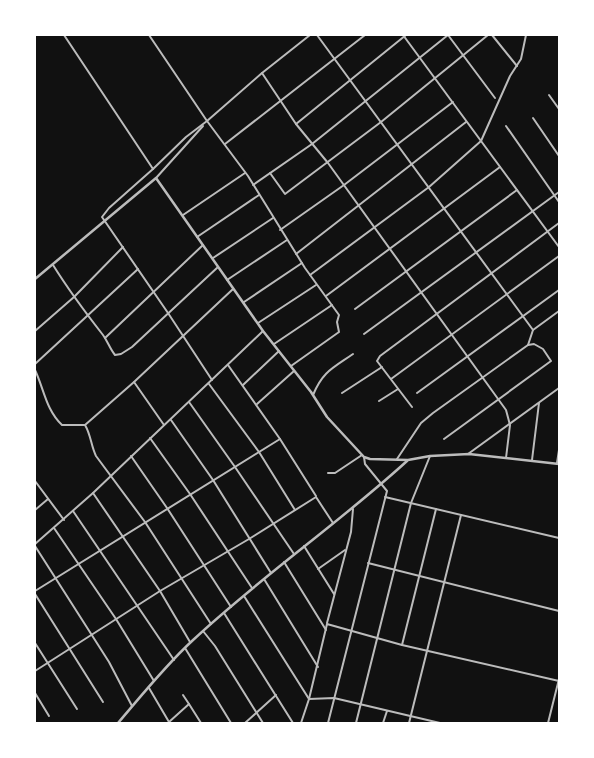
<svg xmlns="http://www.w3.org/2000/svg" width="594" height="758" viewBox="0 0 594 758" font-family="Inter,sans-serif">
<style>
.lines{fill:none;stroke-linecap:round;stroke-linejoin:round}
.minor{stroke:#bcbcbc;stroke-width:2}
.tertiary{stroke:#bcbcbc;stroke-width:2.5}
</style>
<rect width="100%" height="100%" fill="#111"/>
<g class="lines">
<g class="minor">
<path d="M64 35 153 169 186 137 207 121"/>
<path d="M149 35 207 121 248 176 305 268 339 315 337 322 339 332 291 366"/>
<path d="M317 35 533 330"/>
<path d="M403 35 559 247"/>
<path d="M448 35 495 98"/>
<path d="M492 35 517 66"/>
<path d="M262 73 296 124 328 163 506 410 510 425 506 458"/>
<path d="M549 95 559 109"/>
<path d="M533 118 559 156"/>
<path d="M207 121 262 73 310 35"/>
<path d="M296 124 406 35"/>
<path d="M506 126 559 202"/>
<path d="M225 144 365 35"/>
<path d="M153 169 109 208 102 217 168 313 212 380"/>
<path d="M270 173 285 194 381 122 488 35"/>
<path d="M156 178 203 126"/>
<path d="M253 185 312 144 448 35"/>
<path d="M183 215 245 173"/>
<path d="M280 230 344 185 453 102"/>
<path d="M197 237 259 195"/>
<path d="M296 254 466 122"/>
<path d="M213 258 273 218"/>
<path d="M53 265C68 289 85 312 103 335 108 342 110 349 115 355L121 354 132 347 218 267"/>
<path d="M310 275 429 187 481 141 510 76 521 59 526 35"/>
<path d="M227 280 287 240"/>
<path d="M326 296 500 167"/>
<path d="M244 302 302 263"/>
<path d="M355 309 517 190"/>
<path d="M258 323 316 285"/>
<path d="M35 331 74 297 123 247"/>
<path d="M364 334 559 192"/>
<path d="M105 338 203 245"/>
<path d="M274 344 332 305"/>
<path d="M528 345 533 330 559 311"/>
<path d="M35 364 138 269"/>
<path d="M228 365 280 439 316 496"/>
<path d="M35 370C44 389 46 410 62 425H85"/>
<path d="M391 379 559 256"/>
<path d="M134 382 164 425"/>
<path d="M209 384 259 452 295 510"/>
<path d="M243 385 279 351"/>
<path d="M342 393 382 367"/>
<path d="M417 393 559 290"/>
<path d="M313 395C323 371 333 368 353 354"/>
<path d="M379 401 398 389"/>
<path d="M189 402 235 467 294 554"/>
<path d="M257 404 294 371"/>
<path d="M412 407 377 361 380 356 559 223"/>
<path d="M171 420 213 480 271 573"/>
<path d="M150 438 190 494 252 588"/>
<path d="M468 454 559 388"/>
<path d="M131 456 167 508 231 607"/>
<path d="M397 459 421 423 433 413 528 345 534 344 543 349 551 361 444 439"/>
<path d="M532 460 539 403"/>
<path d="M557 463 559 450"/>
<path d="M328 473H335L362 455"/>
<path d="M35 481 64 520"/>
<path d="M93 493 160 591 190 642"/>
<path d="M385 497 559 538"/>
<path d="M35 510 48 499"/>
<path d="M73 511 174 660"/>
<path d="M54 528 116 619 154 681"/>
<path d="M35 544 93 493 263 331"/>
<path d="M35 546 109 662 132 706"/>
<path d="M304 546 334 594"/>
<path d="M284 562 326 630"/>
<path d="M368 563 559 611"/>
<path d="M318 569 345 550"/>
<path d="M264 579 318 667"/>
<path d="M35 591 280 439"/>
<path d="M35 594 103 702"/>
<path d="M244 596 309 699 334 698 440 723"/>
<path d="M224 613 293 723"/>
<path d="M327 623 351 532 353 509"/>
<path d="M211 624 145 522 96 456C91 446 91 435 85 425L134 382 233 289"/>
<path d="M203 631 215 646 263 723"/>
<path d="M35 643 77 709"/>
<path d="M402 645 436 509"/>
<path d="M185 648 231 723"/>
<path d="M35 671 160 591 249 539 316 497 333 523"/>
<path d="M149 688 169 722 189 704 201 723"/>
<path d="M35 693 49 716"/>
<path d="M183 695 189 704"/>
<path d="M245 723 276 695"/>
<path d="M301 723 309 699 327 624 402 645 559 681"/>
<path d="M328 723 387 491 365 464 364 457"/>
<path d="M356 723 411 503 430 456"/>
<path d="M383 723 387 711"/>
<path d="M409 723 461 515"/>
<path d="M548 723 559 679"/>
</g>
<g class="tertiary">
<path d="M35 279 156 178 263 331 311 392 327 417 364 457 370 459 408 460 430 456 469 454 559 464"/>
<path d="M118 723C142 695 165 666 192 641 260 577 338 524 407 461"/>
</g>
</g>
<rect width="594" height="758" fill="none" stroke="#ffffff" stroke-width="72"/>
</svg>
